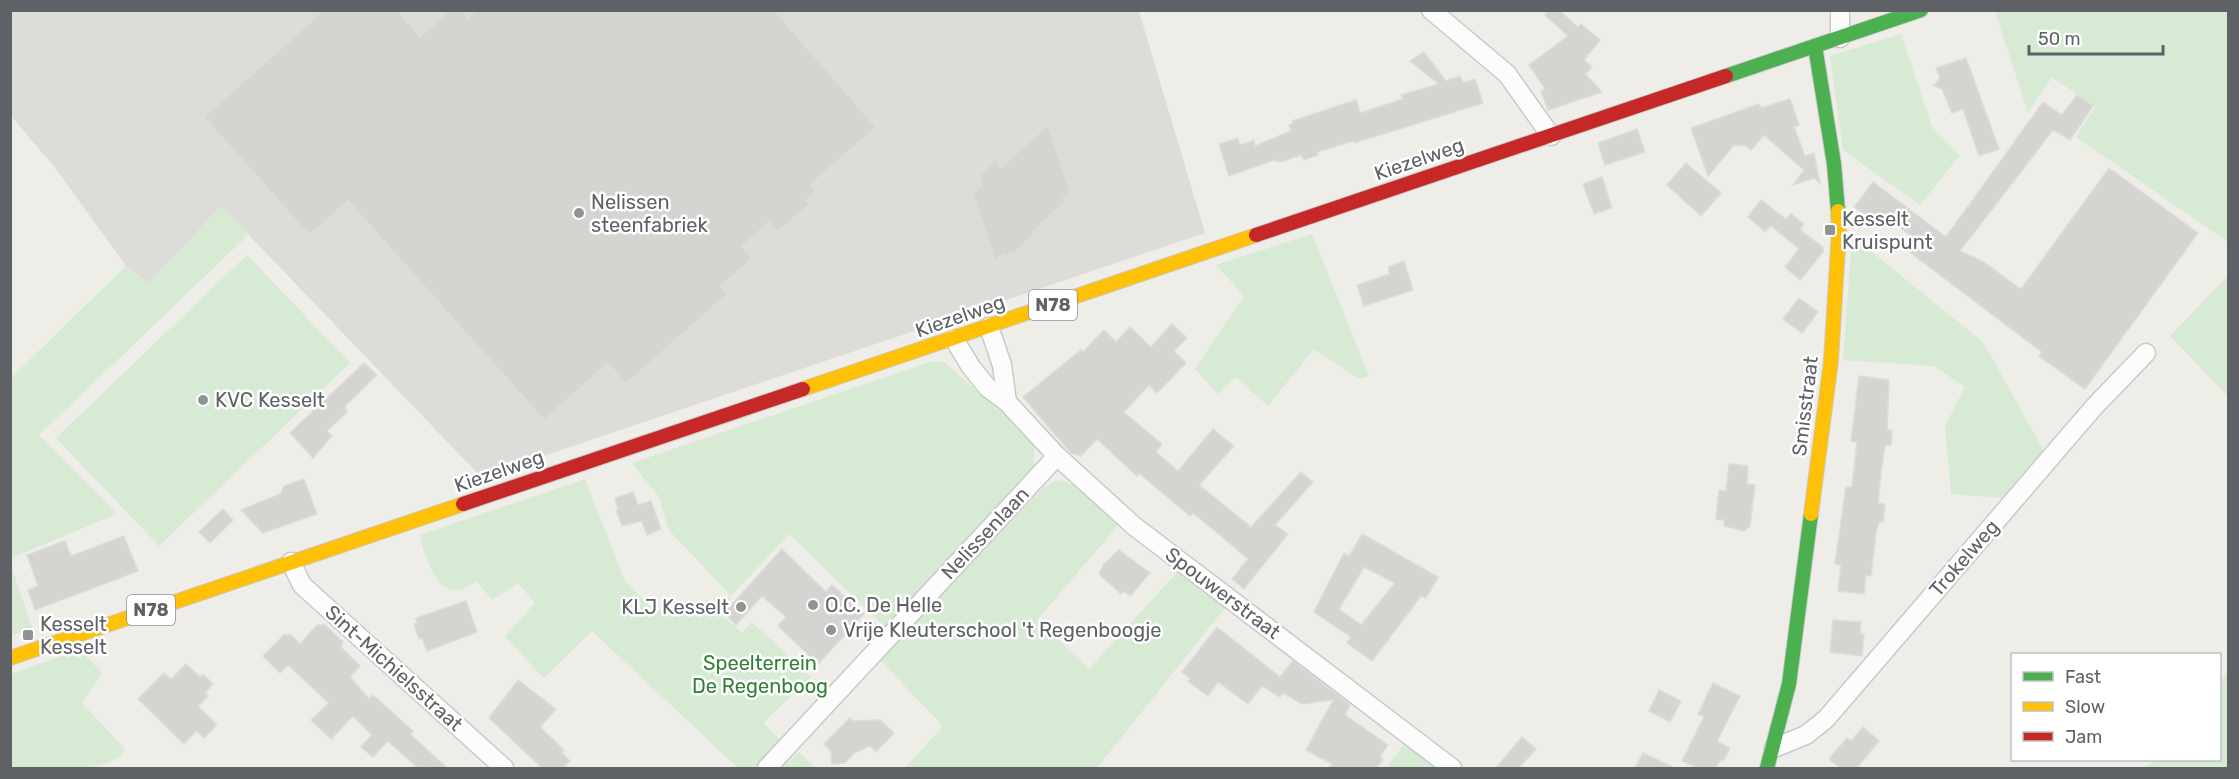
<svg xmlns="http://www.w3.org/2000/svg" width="2239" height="779" viewBox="0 0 2239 779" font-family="Rubik,sans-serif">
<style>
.industrial{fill:#dedcd8}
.green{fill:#d6ead4}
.building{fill:#d5d4d1;stroke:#dddcd8;stroke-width:1.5;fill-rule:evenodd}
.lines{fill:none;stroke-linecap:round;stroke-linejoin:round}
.street-casing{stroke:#c9c9c9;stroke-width:21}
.fast-casing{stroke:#c9c9c9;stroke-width:16}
.slow-casing{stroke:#c9c9c9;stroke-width:16}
.jam-casing{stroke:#c9c9c9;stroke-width:16}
.street{stroke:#fcfcfc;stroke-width:18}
.fast{stroke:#4caf50;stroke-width:14}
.slow{stroke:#ffc107;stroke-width:14}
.jam{stroke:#c62828;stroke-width:14}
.poi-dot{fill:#909394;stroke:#fff;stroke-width:2}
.labels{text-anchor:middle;stroke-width:5;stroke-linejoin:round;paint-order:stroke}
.shield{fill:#fff;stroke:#8e9195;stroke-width:1.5}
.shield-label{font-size:18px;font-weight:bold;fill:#5e6267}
.street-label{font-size:20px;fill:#5e6267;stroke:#fff}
.poi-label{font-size:20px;fill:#5e6267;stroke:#fff;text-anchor:start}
.park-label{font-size:20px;fill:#328136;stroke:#fff}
</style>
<rect width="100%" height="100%" fill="#eeede8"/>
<path class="industrial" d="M10 11H1139L1205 233 481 477 221 206 149 283 126 266 56 169 11 116Z"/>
<g class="green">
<path d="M1995 11H2228V242L2076 137 2095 107 2052 77 2028 113Z"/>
<path d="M1901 34 1932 127 1960 155 1920 205 1843 150 1830 56Z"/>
<path d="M221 206 248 235 39 435 117 514 11 558V378L126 266 149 283Z"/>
<path d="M1312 234 1369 376 1359 379 1314 349 1268 406 1236 377 1218 394 1195 369 1244 296 1216 265Z"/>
<path d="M1852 236 1983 342 2045 453 2005 498 1951 494 1945 426 1965 387 1934 366 1843 360Z"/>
<path d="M247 255 350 363 159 546 56 438Z"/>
<path d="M2228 276V396L2170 336Z"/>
<path d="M933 361 944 362 1026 434 1034 446V467L886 628 789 534 731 596 722 613 723 616 742 633 752 622 811 677 763 723 780 740 754 768H738L592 631 544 678 505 637 535 603 518 583 492 600 477 581C471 585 462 591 455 590 435 589 422 551 420 535L585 479 624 579 654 611 731 596 668 529 659 497 632 463Z"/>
<path d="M1058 480 1072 484 1121 522 1037 620 1089 669 1180 569 1227 605 1097 768H905L943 726 879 659 1044 487Z"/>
<path d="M11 565 32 628 11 636H10Z"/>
<path d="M80 650 102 673 82 703 125 749C111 777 38 769 11 768V674Z"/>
<path d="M2228 671V768H2146L2154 760H2220V682Z"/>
<path d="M1406 742 1438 768H1386Z"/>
<path d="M799 752 815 768H781Z"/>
</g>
<g class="building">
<path d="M324 10H397L420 37 450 10H462L468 18 477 10H774L876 127 810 185 816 192 806 200 809 204 778 232 769 222 742 246 752 258 721 286 727 294 626 384 608 363 544 420 348 201 309 235 204 117Z"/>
<path d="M1549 10H1559L1578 27 1581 24 1600 40 1584 60 1592 67 1585 74 1602 92 1548 110 1541 91 1545 89 1529 65 1568 36 1545 15Z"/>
<path d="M1424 52 1446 81 1460 76 1463 83 1475 79 1483 103 1354 143 1353 141 1317 152 1318 155 1304 160 1301 155 1281 162 1274 160 1229 176 1219 144 1238 138 1240 145 1254 140 1255 146 1291 131 1289 125 1293 124 1292 121 1356 100 1360 113 1403 99 1401 95 1439 84 1410 61Z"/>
<path d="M1966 58 1999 149 1979 156 1963 109 1952 113 1942 89 1934 86 1940 78 1936 68Z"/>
<path d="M2077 95 2093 106 2070 140 2053 130 1960 251 1982 261 2021 289 2109 168 2198 233 2085 389 2039 356 2042 352 1903 247 1911 236 1889 219 1883 228 1877 224 1874 227 1863 218 1864 214 1854 207 1873 182 1946 237 2043 102 2062 115Z"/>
<path d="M1790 99 1799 125 1794 127 1805 156 1814 153 1820 183 1814 178 1793 185 1804 170 1764 135 1751 150 1746 146 1734 145 1708 176 1691 128 1759 104 1761 108Z"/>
<path d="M1048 125 1070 192 1063 198 1065 202 1032 232 1033 235 1013 254 1012 251 1005 257 1004 253 995 260 973 193 982 186 979 176 997 159 1000 168Z"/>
<path d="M1637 129 1645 152 1605 165 1598 143Z"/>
<path d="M1686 163 1721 193 1701 216 1667 185Z"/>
<path d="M1602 177 1612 208 1594 214 1583 184Z"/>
<path d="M1761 200 1786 219 1791 214 1804 224 1800 230 1823 247V252L1800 280 1785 267 1799 249 1771 226 1765 232 1748 217Z"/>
<path d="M1404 261 1413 290 1364 306 1357 285 1390 274 1388 267Z"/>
<path d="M1799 298 1818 312 1802 333 1783 319Z"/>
<path d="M1172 324 1187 338 1174 351 1186 363 1157 393 1149 385 1124 412 1162 444 1156 452 1178 471 1213 429 1234 446 1199 485 1251 527 1301 472 1313 482 1275 525 1288 534 1244 589 1232 579 1248 559 1220 535 1193 513 1190 516 1139 473 1137 476 1097 439 1081 456 1071 453 1023 397 1081 350 1083 352 1104 330 1116 342 1130 327 1151 347Z"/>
<path d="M364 363 377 375 345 406 347 412 327 431 332 436 313 458 290 433Z"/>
<path d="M1859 376 1889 380 1887 430H1892L1891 445H1885L1881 473 1878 503 1885 504 1883 522H1879L1876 532 1871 576 1866 575 1864 594 1838 591 1841 565 1835 564 1846 487H1852L1857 442 1851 441Z"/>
<path d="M1729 464 1748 466 1747 484 1755 485 1750 526 1744 531 1724 526V520L1716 519 1719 490 1726 491Z"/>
<path d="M304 479 317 514 263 533 241 510 280 494 284 486Z"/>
<path d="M633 492 638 505 651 501 661 529 647 535 642 521 622 526 616 510 618 509 615 498Z"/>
<path d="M223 509 233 520 210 543 199 532Z"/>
<path d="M1362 534 1438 577 1426 598 1421 596 1372 661 1347 643 1351 637 1314 612 1344 553 1349 556ZM1364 567 1395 583 1361 625 1339 609Z"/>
<path d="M124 536 138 571 35 610 28 590 38 586 27 555 65 541 71 556Z"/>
<path d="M782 549 826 592 832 585 864 614 818 664 778 626 786 617 762 596 736 625 724 613Z"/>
<path d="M1119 550 1150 573 1130 596 1124 591 1121 594 1099 574 1104 564Z"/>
<path d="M466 601 477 632 427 651 422 638 419 639 414 624 417 623 416 618Z"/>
<path d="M1833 620 1861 622 1860 634H1864L1862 656 1830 652Z"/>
<path d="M317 625H325L343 642 341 647 360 666 350 677 369 699 373 695 413 731 410 734 447 768H418L388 741 373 757 361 747 372 735 353 716 331 739 311 720 329 703 288 665 280 673 263 656 285 634 287 636 290 634 300 644Z"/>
<path d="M1217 627 1280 677 1293 661 1350 705 1345 715 1388 745 1380 756 1383 759 1377 768H1328L1332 764 1306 750 1333 700 1302 704 1283 693 1280 697 1262 686 1248 704 1218 682 1208 696 1188 681 1190 678 1182 672Z"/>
<path d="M186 664 200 677 203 674 213 684 205 693 208 696 198 706 217 725 204 738 196 731 184 744 138 699 164 673 171 679Z"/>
<path d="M518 680 556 709 540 727 564 750 562 753 570 761 563 768H542L489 718Z"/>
<path d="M1713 683 1740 696 1717 741 1730 748 1723 761 1720 760 1716 768H1697L1682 761 1704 717 1698 714Z"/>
<path d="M1659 690 1681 701 1670 722 1649 711Z"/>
<path d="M850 718 853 721 880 720 894 733 876 752 870 746 854 753 845 763 832 764 831 751 824 744Z"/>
<path d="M1863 727 1879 741 1857 768H1840L1829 759 1847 738 1851 741Z"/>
<path d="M1522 737 1536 749 1519 768H1496Z"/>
<path d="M1643 753 1675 768H1635Z"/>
</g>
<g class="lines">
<g class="street-casing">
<g id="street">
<path d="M1431 10 1507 74 1551 136"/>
<path d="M1840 38V10"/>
<path d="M989 327 1002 365 1007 402"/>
<path d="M954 339 971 367 988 388 1007 402 1057 456 1134 526 1452 768"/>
<path d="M291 562 302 585 504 768"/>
<path d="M1774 748 1806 735 1826 719 2094 407 2146 353"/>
<path d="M767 768 1057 456"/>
</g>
</g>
<g class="fast-casing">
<g id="fast">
<path d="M1815 46 1834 164 1838 211"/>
<path d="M1726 76 1921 10"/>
<path d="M1767 768 1789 684 1811 514"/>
</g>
</g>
<g class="slow-casing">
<g id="slow">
<path d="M803 389 1256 235"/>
<path d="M1811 514 1831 361 1839 231 1838 211"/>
<path d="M10 658 463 504"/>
</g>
</g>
<g class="jam-casing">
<g id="jam">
<path d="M1256 235 1726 76"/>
<path d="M463 504 803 389"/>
</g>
</g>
<use href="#street" class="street"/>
<use href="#fast" class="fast"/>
<use href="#slow" class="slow"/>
<use href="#jam" class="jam"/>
</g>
<g class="poi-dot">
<circle cx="579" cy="213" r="6"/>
<rect x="1824" y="224" width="12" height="12" rx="3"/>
<circle cx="203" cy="400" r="6"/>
<circle cx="813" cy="605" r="6"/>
<circle cx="741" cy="607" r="6"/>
<circle cx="831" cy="630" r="6"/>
<rect x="22" y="629" width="12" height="12" rx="3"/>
</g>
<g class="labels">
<g class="shield">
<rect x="1029" y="290" width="48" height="30" rx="4.5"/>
<rect x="127" y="595" width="48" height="30" rx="4.5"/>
</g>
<g class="shield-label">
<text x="1053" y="311">N78</text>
<text x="151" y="616">N78</text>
</g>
<g class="street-label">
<text transform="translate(1419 159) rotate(-19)" y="7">Kiezelweg</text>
<text transform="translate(960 316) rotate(-19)" y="7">Kiezelweg</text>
<text transform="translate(1805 406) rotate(-83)" y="7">Smisstraat</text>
<text transform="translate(499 471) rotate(-19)" y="7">Kiezelweg</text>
<text transform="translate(985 533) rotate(-47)" y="7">Nelissenlaan</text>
<text transform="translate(1964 558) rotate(-49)" y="7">Trokelweg</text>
<text transform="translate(1223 593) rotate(37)" y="7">Spouwerstraat</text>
<text transform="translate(394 668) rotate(42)" y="7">Sint-Michielsstraat</text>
</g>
<g class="poi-label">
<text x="591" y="209">Nelissen<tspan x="591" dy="23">steenfabriek</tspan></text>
<text x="1842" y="226">Kesselt<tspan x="1842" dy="23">Kruispunt</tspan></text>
<text x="215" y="407">KVC Kesselt</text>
<text x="825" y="612">O.C. De Helle</text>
<text x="729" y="614" text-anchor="end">KLJ Kesselt</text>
<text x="40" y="631">Kesselt<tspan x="40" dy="23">Kesselt</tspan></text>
<text x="843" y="637">Vrije Kleuterschool 't Regenboogje</text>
</g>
<g class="park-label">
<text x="760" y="670">Speelterrein<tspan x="760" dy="23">De Regenboog</tspan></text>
</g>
</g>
<rect width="2239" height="779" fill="none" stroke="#5e6267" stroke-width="24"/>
<rect x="2011" y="653" width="210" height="108" fill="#ffffff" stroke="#bfc0c2" stroke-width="1.5"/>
<rect x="2023" y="672" width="30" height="9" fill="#4caf50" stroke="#bfc0c2" stroke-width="1.5"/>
<text x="2065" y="683" font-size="18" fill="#5e6267">Fast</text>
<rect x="2023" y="702" width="30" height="9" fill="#ffc107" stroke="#bfc0c2" stroke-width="1.5"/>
<text x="2065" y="713" font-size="18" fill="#5e6267">Slow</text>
<rect x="2023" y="732" width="30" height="9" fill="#c62828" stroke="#bfc0c2" stroke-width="1.5"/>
<text x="2065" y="743" font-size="18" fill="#5e6267">Jam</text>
<path d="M2029 45v9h134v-9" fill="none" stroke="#5e6267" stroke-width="3"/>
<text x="2038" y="45" font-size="18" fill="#5e6267" stroke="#ffffff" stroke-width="4.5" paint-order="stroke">50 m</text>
</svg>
